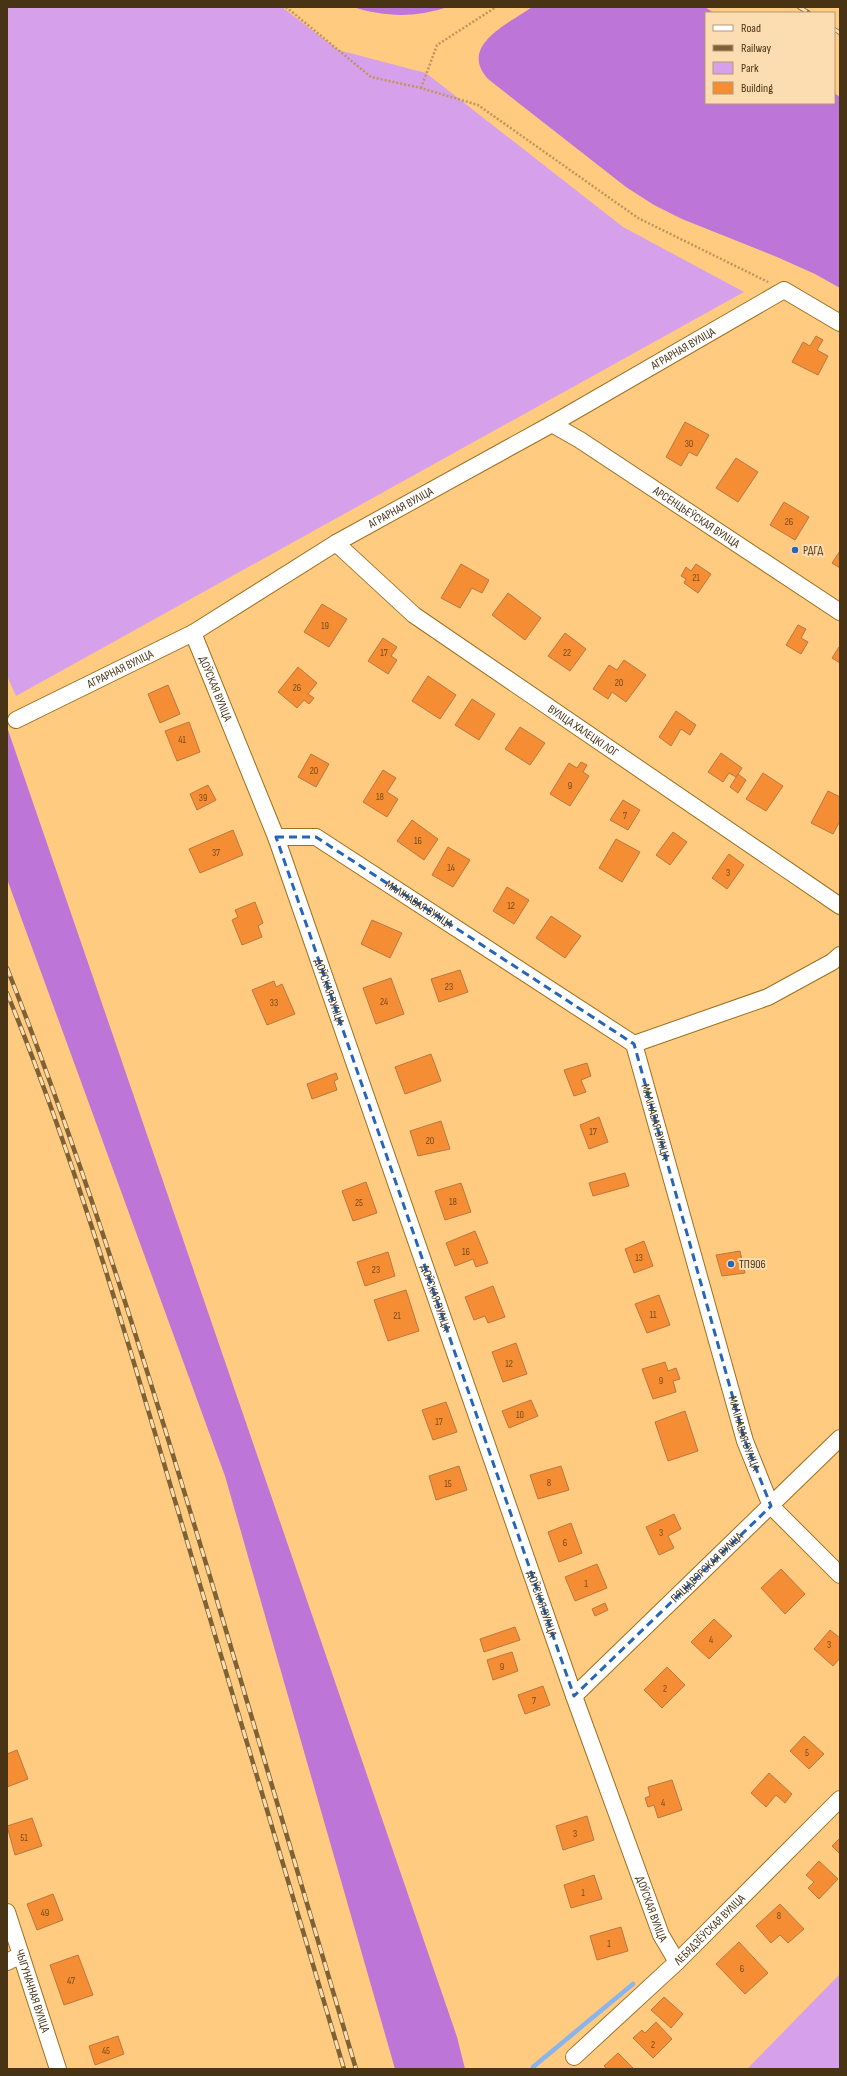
<svg xmlns="http://www.w3.org/2000/svg" width="847" height="2076" viewBox="0 0 847 2076" font-family="'Sofia Sans Condensed',sans-serif">
<style>
.green{fill:#d6a1ea}
.forest{fill:#bd75d8}
.lines{fill:none;stroke-linecap:round;stroke-linejoin:round}
.stream{stroke:#89b4ee;stroke-width:4.5}
.building{fill:#f58d34;stroke:#bb7743}
.street-casing{stroke:#9e6f1e;stroke-width:18}
.path{stroke:#be965a;stroke-width:2.5;stroke-dasharray:2 2;stroke-linecap:butt}
.street{stroke:#fff;stroke-width:16}
.rail-casing{stroke:#7e6134;stroke-width:4.5}
.rail{stroke:#fcddb2;stroke-width:3;stroke-dasharray:9;stroke-linecap:butt}
.marked{fill:none;stroke:#2665b7;stroke-width:3;stroke-dasharray:8 5;stroke-linejoin:round}
.poi-dot{fill:#2665b7;stroke:#fcddb2;stroke-width:1.5}
.labels{text-anchor:middle;stroke-width:4;stroke-linejoin:round;paint-order:stroke}
.number-label{font-size:10px;fill:#734a1c}
.street-label{font-size:12px;fill:#483414;stroke:#fcddb2}
.poi-label{font-size:12px;fill:#483414;stroke:#fcddb2;text-anchor:start}
</style>
<rect width="100%" height="100%" fill="#fecb80"/>
<g class="green">
<path d="M7 7H282L338 50 426 73 623 227 744 292 16 696 7 676Z"/>
<path d="M840 1974V2069H747Z"/>
</g>
<g class="forest">
<path d="M353 7H447C416 18 384 17 353 7Z"/>
<path d="M532 7H705L714 13H706V103H834V93L840 97V288L815 274 777 257 682 219 654 205 626 187 488 79C458 46 508 24 532 7Z"/>
<path d="M7 727 457 2037 465 2069H395L225 1476 7 879Z"/>
</g>
<g class="lines">
<path class="stream" d="M534 2069 533 2067 633 1984"/>
</g>
<g class="building">
<path d="M816 336 823 340 817 350 828 356 818 375 792 362 803 342 810 346Z"/>
<path d="M685 422 709 435 697 456 689 452 681 466 666 457Z"/>
<path d="M736 458 758 472 738 502 716 488Z"/>
<path d="M784 502 809 517 795 540 770 525Z"/>
<path d="M840 551V568L832 563Z"/>
<path d="M461 564 489 580 482 593 472 588 460 608 441 598Z"/>
<path d="M696 564 711 574 698 593 684 583 686 579 681 576 686 567 691 571Z"/>
<path d="M508 593 541 618 525 640 492 615Z"/>
<path d="M322 604 347 619 329 647 304 632Z"/>
<path d="M798 625 806 629 801 638 808 642 801 654 786 645Z"/>
<path d="M565 633 586 649 570 671 548 656Z"/>
<path d="M383 638 397 647 391 656 397 660 388 674 368 661Z"/>
<path d="M839 647H840V663L832 658Z"/>
<path d="M624 660 646 675 626 702 612 692 608 699 593 689 609 665 617 670Z"/>
<path d="M298 667 317 683 308 694 314 698 309 704 304 700 297 708 278 692Z"/>
<path d="M428 676 456 695 440 719 412 701Z"/>
<path d="M168 685 180 714 160 723 148 694Z"/>
<path d="M472 699 495 714 479 740 455 725Z"/>
<path d="M676 711 696 725 690 735 681 729 671 746 659 737Z"/>
<path d="M189 722 200 752 177 761 165 731Z"/>
<path d="M520 727 545 743 530 765 505 749Z"/>
<path d="M721 753 742 768 736 777 729 773 723 782 708 772Z"/>
<path d="M311 754 329 764 316 787 298 777Z"/>
<path d="M581 762 587 765 583 772 589 776 570 806 550 794 569 763 577 768Z"/>
<path d="M383 770 396 778 387 792 398 799 387 817 363 802Z"/>
<path d="M763 773 783 786 766 811 746 799Z"/>
<path d="M738 774 746 780 738 793 730 787Z"/>
<path d="M208 785 216 800 197 810 190 794Z"/>
<path d="M828 791 840 797V821L833 834 811 823Z"/>
<path d="M623 800 640 810 628 830 610 820Z"/>
<path d="M412 820 438 839 424 860 397 841Z"/>
<path d="M233 830 243 855 200 873 189 849Z"/>
<path d="M673 832 687 842 670 865 656 855Z"/>
<path d="M616 839 640 852 622 882 599 868Z"/>
<path d="M448 847 470 860 453 887 432 875Z"/>
<path d="M729 854 744 865 727 889 712 878Z"/>
<path d="M507 887 529 900 514 924 493 911Z"/>
<path d="M255 902 263 923 258 926 262 937 242 945 232 920 238 917 235 910Z"/>
<path d="M551 916 581 936 565 958 536 938Z"/>
<path d="M372 920 402 933 390 958 361 944Z"/>
<path d="M460 970 468 992 439 1002 431 979Z"/>
<path d="M391 978 404 1014 376 1024 363 988Z"/>
<path d="M274 981 276 987 282 984 295 1014 267 1025 252 990Z"/>
<path d="M431 1054 441 1081 405 1094 395 1067Z"/>
<path d="M587 1063 591 1076 581 1080 586 1092 574 1096 564 1070Z"/>
<path d="M336 1073 338 1079 334 1081 337 1090 312 1099 307 1084Z"/>
<path d="M599 1117 608 1142 589 1149 580 1125Z"/>
<path d="M441 1121 450 1149 418 1156 410 1131Z"/>
<path d="M625 1173 629 1186 593 1196 589 1183Z"/>
<path d="M366 1182 377 1213 353 1221 342 1191Z"/>
<path d="M461 1183 471 1212 445 1220 435 1191Z"/>
<path d="M475 1231 488 1263 476 1267 473 1259 455 1266 446 1243Z"/>
<path d="M644 1241 653 1266 634 1273 625 1249Z"/>
<path d="M740 1251 745 1273 722 1276 716 1255Z"/>
<path d="M388 1252 395 1276 365 1286 357 1262Z"/>
<path d="M493 1286 505 1317 488 1323 485 1316 474 1320 465 1297Z"/>
<path d="M406 1290 419 1331 388 1341 374 1300Z"/>
<path d="M659 1295 670 1325 647 1333 635 1304Z"/>
<path d="M516 1343 527 1374 503 1382 492 1352Z"/>
<path d="M665 1362 668 1371 676 1368 680 1379 673 1381 676 1392 653 1399 642 1369Z"/>
<path d="M531 1400 538 1416 509 1428 502 1411Z"/>
<path d="M446 1402 457 1432 433 1440 422 1410Z"/>
<path d="M685 1411 698 1451 668 1461 655 1422Z"/>
<path d="M459 1466 467 1490 436 1500 429 1476Z"/>
<path d="M561 1466 569 1490 538 1499 530 1475Z"/>
<path d="M674 1514 681 1529 668 1536 674 1548 659 1555 646 1527Z"/>
<path d="M571 1523 582 1553 559 1562 548 1532Z"/>
<path d="M597 1564 607 1588 575 1601 565 1577Z"/>
<path d="M781 1569 805 1594 785 1614 761 1588Z"/>
<path d="M605 1603 608 1610 595 1616 592 1609Z"/>
<path d="M714 1619 732 1636 709 1659 691 1642Z"/>
<path d="M515 1627 520 1640 484 1652 480 1639Z"/>
<path d="M830 1630 840 1638V1658L833 1666 814 1649Z"/>
<path d="M512 1652 518 1671 493 1680 487 1660Z"/>
<path d="M667 1667 685 1685 662 1708 644 1690Z"/>
<path d="M543 1686 550 1705 525 1714 518 1695Z"/>
<path d="M804 1736 824 1754 809 1769 790 1751Z"/>
<path d="M17 1750 28 1779 7 1787V1754Z"/>
<path d="M769 1773 792 1794 785 1803 776 1795 766 1807 751 1793Z"/>
<path d="M672 1780 682 1810 658 1818 654 1805 648 1807 645 1798 650 1796 648 1787Z"/>
<path d="M587 1816 594 1840 563 1850 556 1826Z"/>
<path d="M32 1818 42 1846 15 1855 7 1826Z"/>
<path d="M840 1838V1854L832 1846Z"/>
<path d="M819 1861 838 1879 819 1899 808 1888 814 1882 806 1875Z"/>
<path d="M594 1875 602 1899 571 1908 564 1885Z"/>
<path d="M53 1894 63 1920 37 1930 27 1904Z"/>
<path d="M780 1904 804 1929 788 1943 780 1935 771 1943 756 1926Z"/>
<path d="M621 1927 628 1951 597 1960 590 1936Z"/>
<path d="M739 1942 768 1973 745 1994 716 1964Z"/>
<path d="M78 1955 93 1995 64 2005 50 1965Z"/>
<path d="M664 1997 683 2014 671 2028 651 2010Z"/>
<path d="M656 2022 672 2039 653 2058 633 2038 642 2030 645 2033Z"/>
<path d="M118 2036 124 2054 95 2065 89 2046Z"/>
<path d="M618 2053 633 2068 632 2069H607L604 2066Z"/>
</g>
<g class="lines">
<g class="street-casing">
<g id="street">
<path id="s1" d="M552 424 580 440 840 612"/>
<path id="s2" d="M336 543 414 615 840 906"/>
<path id="s3" d="M193 633 276 837 574 1696 661 1935 677 1962"/>
<path id="s4" d="M16 720 193 633 336 543 552 424 784 290 840 323"/>
<path id="s5" d="M276 837H316L634 1044 745 1441 771 1506 840 1575"/>
<path d="M634 1044 768 997 832 962 840 955"/>
<path id="s6" d="M574 1696 840 1438"/>
<path id="s7" d="M7 1912 58 2069"/>
<path d="M7 1962 21 1955"/>
<path id="s8" d="M574 2057 677 1962 840 1799"/>
</g>
</g>
<g class="path">
<path d="M286 7 371 77 421 88 478 105 638 218 768 282"/>
<path d="M421 88 437 45 496 7"/>
</g>
<use href="#street" class="street"/>
<g class="rail-casing">
<g id="rail">
<path d="M799 7 809 13"/>
<path d="M834 29 840 33"/>
<path d="M7 968C87 1171 151 1381 214 1590 261 1750 309 1909 356 2069"/>
<path d="M7 993C75 1158 125 1332 176 1504 232 1692 288 1881 344 2069"/>
</g>
</g>
<use href="#rail" class="rail"/>
</g>
<path class="marked" d="M276 837H316L634 1044 745 1441 771 1506 574 1696Z"/>
<g class="poi-dot">
<circle cx="795" cy="550" r="4"/>
<circle cx="731" cy="1264" r="4"/>
</g>
<g class="labels">
<g class="number-label">
<text x="689" y="447">30</text>
<text x="789" y="525">26</text>
<text x="696" y="581">21</text>
<text x="325" y="629">19</text>
<text x="384" y="656">17</text>
<text x="567" y="656">22</text>
<text x="619" y="686">20</text>
<text x="297" y="691">26</text>
<text x="182" y="743">41</text>
<text x="314" y="774">20</text>
<text x="570" y="789">9</text>
<text x="380" y="800">18</text>
<text x="203" y="801">39</text>
<text x="625" y="819">7</text>
<text x="418" y="844">16</text>
<text x="216" y="856">37</text>
<text x="451" y="871">14</text>
<text x="728" y="876">3</text>
<text x="511" y="909">12</text>
<text x="449" y="990">23</text>
<text x="384" y="1005">24</text>
<text x="274" y="1006">33</text>
<text x="593" y="1135">17</text>
<text x="430" y="1144">20</text>
<text x="453" y="1205">18</text>
<text x="359" y="1206">25</text>
<text x="466" y="1255">16</text>
<text x="639" y="1261">13</text>
<text x="376" y="1273">23</text>
<text x="653" y="1318">11</text>
<text x="397" y="1319">21</text>
<text x="509" y="1367">12</text>
<text x="661" y="1384">9</text>
<text x="520" y="1418">10</text>
<text x="439" y="1425">17</text>
<text x="549" y="1486">8</text>
<text x="448" y="1487">15</text>
<text x="661" y="1536">3</text>
<text x="565" y="1546">6</text>
<text x="586" y="1587">1</text>
<text x="711" y="1643">4</text>
<text x="829" y="1648">3</text>
<text x="502" y="1670">9</text>
<text x="665" y="1692">2</text>
<text x="534" y="1704">7</text>
<text x="807" y="1756">5</text>
<text x="663" y="1806">4</text>
<text x="575" y="1837">3</text>
<text x="24" y="1841">51</text>
<text x="583" y="1896">1</text>
<text x="45" y="1916">49</text>
<text x="779" y="1919">8</text>
<text x="609" y="1947">1</text>
<text x="742" y="1972">6</text>
<text x="71" y="1984">47</text>
<text x="653" y="2048">2</text>
<text x="106" y="2054">45</text>
</g>
<g class="street-label">
<text dy="4" stroke="none"><textPath href="#s4" startOffset="764">АГРАРНАЯ ВУЛІЦА</textPath></text>
<text dy="4" stroke="none"><textPath href="#s4" startOffset="440">АГРАРНАЯ ВУЛІЦА</textPath></text>
<text dy="4" stroke="none"><textPath href="#s1" startOffset="172">АРСЕНЦЬЕЎСКАЯ ВУЛІЦА</textPath></text>
<text dy="4" stroke="none"><textPath href="#s4" startOffset="116">АГРАРНАЯ ВУЛІЦА</textPath></text>
<text dy="4" stroke="none"><textPath href="#s3" startOffset="60">ДОЎСКАЯ ВУЛІЦА</textPath></text>
<text dy="4" stroke="none"><textPath href="#s2" startOffset="311">ВУЛІЦА ХАЛЕЦКІ ЛОГ</textPath></text>
<text dy="4" stroke="none"><textPath href="#s5" startOffset="163">МАЛІНАВАЯ ВУЛІЦА</textPath></text>
<text dy="4" stroke="none"><textPath href="#s3" startOffset="384">ДОЎСКАЯ ВУЛІЦА</textPath></text>
<text dy="4" stroke="none"><textPath href="#s5" startOffset="500">МАЛІНАВАЯ ВУЛІЦА</textPath></text>
<text dy="4" stroke="none"><textPath href="#s3" startOffset="708">ДОЎСКАЯ ВУЛІЦА</textPath></text>
<text dy="4" stroke="none"><textPath href="#s5" startOffset="824">МАЛІНАВАЯ ВУЛІЦА</textPath></text>
<text dy="4" stroke="none"><textPath href="#s6" startOffset="185">ПЯЦІДВОРСКАЯ ВУЛІЦА</textPath></text>
<text dy="4" stroke="none"><textPath href="#s3" startOffset="1032">ДОЎСКАЯ ВУЛІЦА</textPath></text>
<text dy="4" stroke="none"><textPath href="#s3" startOffset="1356">ДОЎСКАЯ ВУЛІЦА</textPath></text>
<text dy="4" stroke="none"><textPath href="#s8" startOffset="186">ЛЕБЯДЗЁЎСКАЯ ВУЛІЦА</textPath></text>
<text dy="4" stroke="none"><textPath href="#s7" startOffset="83">ЧЫГУНАЧНАЯ ВУЛІЦА</textPath></text>
</g>
<g class="poi-label">
<text x="803" y="554">РДГД</text>
<text x="739" y="1268">ТП906</text>
</g>
</g>
<rect width="847" height="2076" fill="none" stroke="#483414" stroke-width="16"/>
<rect x="705" y="12" width="130" height="92" fill="#fcddb2" stroke="#b49973"/>
<rect x="713" y="25" width="20" height="6" fill="#ffffff" stroke="#b49973"/>
<text x="741" y="32" font-size="12" fill="#483414">Road</text>
<rect x="713" y="45" width="20" height="6" fill="#7e6134" stroke="#b49973"/>
<text x="741" y="52" font-size="12" fill="#483414">Railway</text>
<rect x="713" y="62" width="20" height="12" fill="#d6a1ea" stroke="#b49973"/>
<text x="741" y="72" font-size="12" fill="#483414">Park</text>
<rect x="713" y="82" width="20" height="12" fill="#f58d34" stroke="#b49973"/>
<text x="741" y="92" font-size="12" fill="#483414">Building</text>
</svg>
